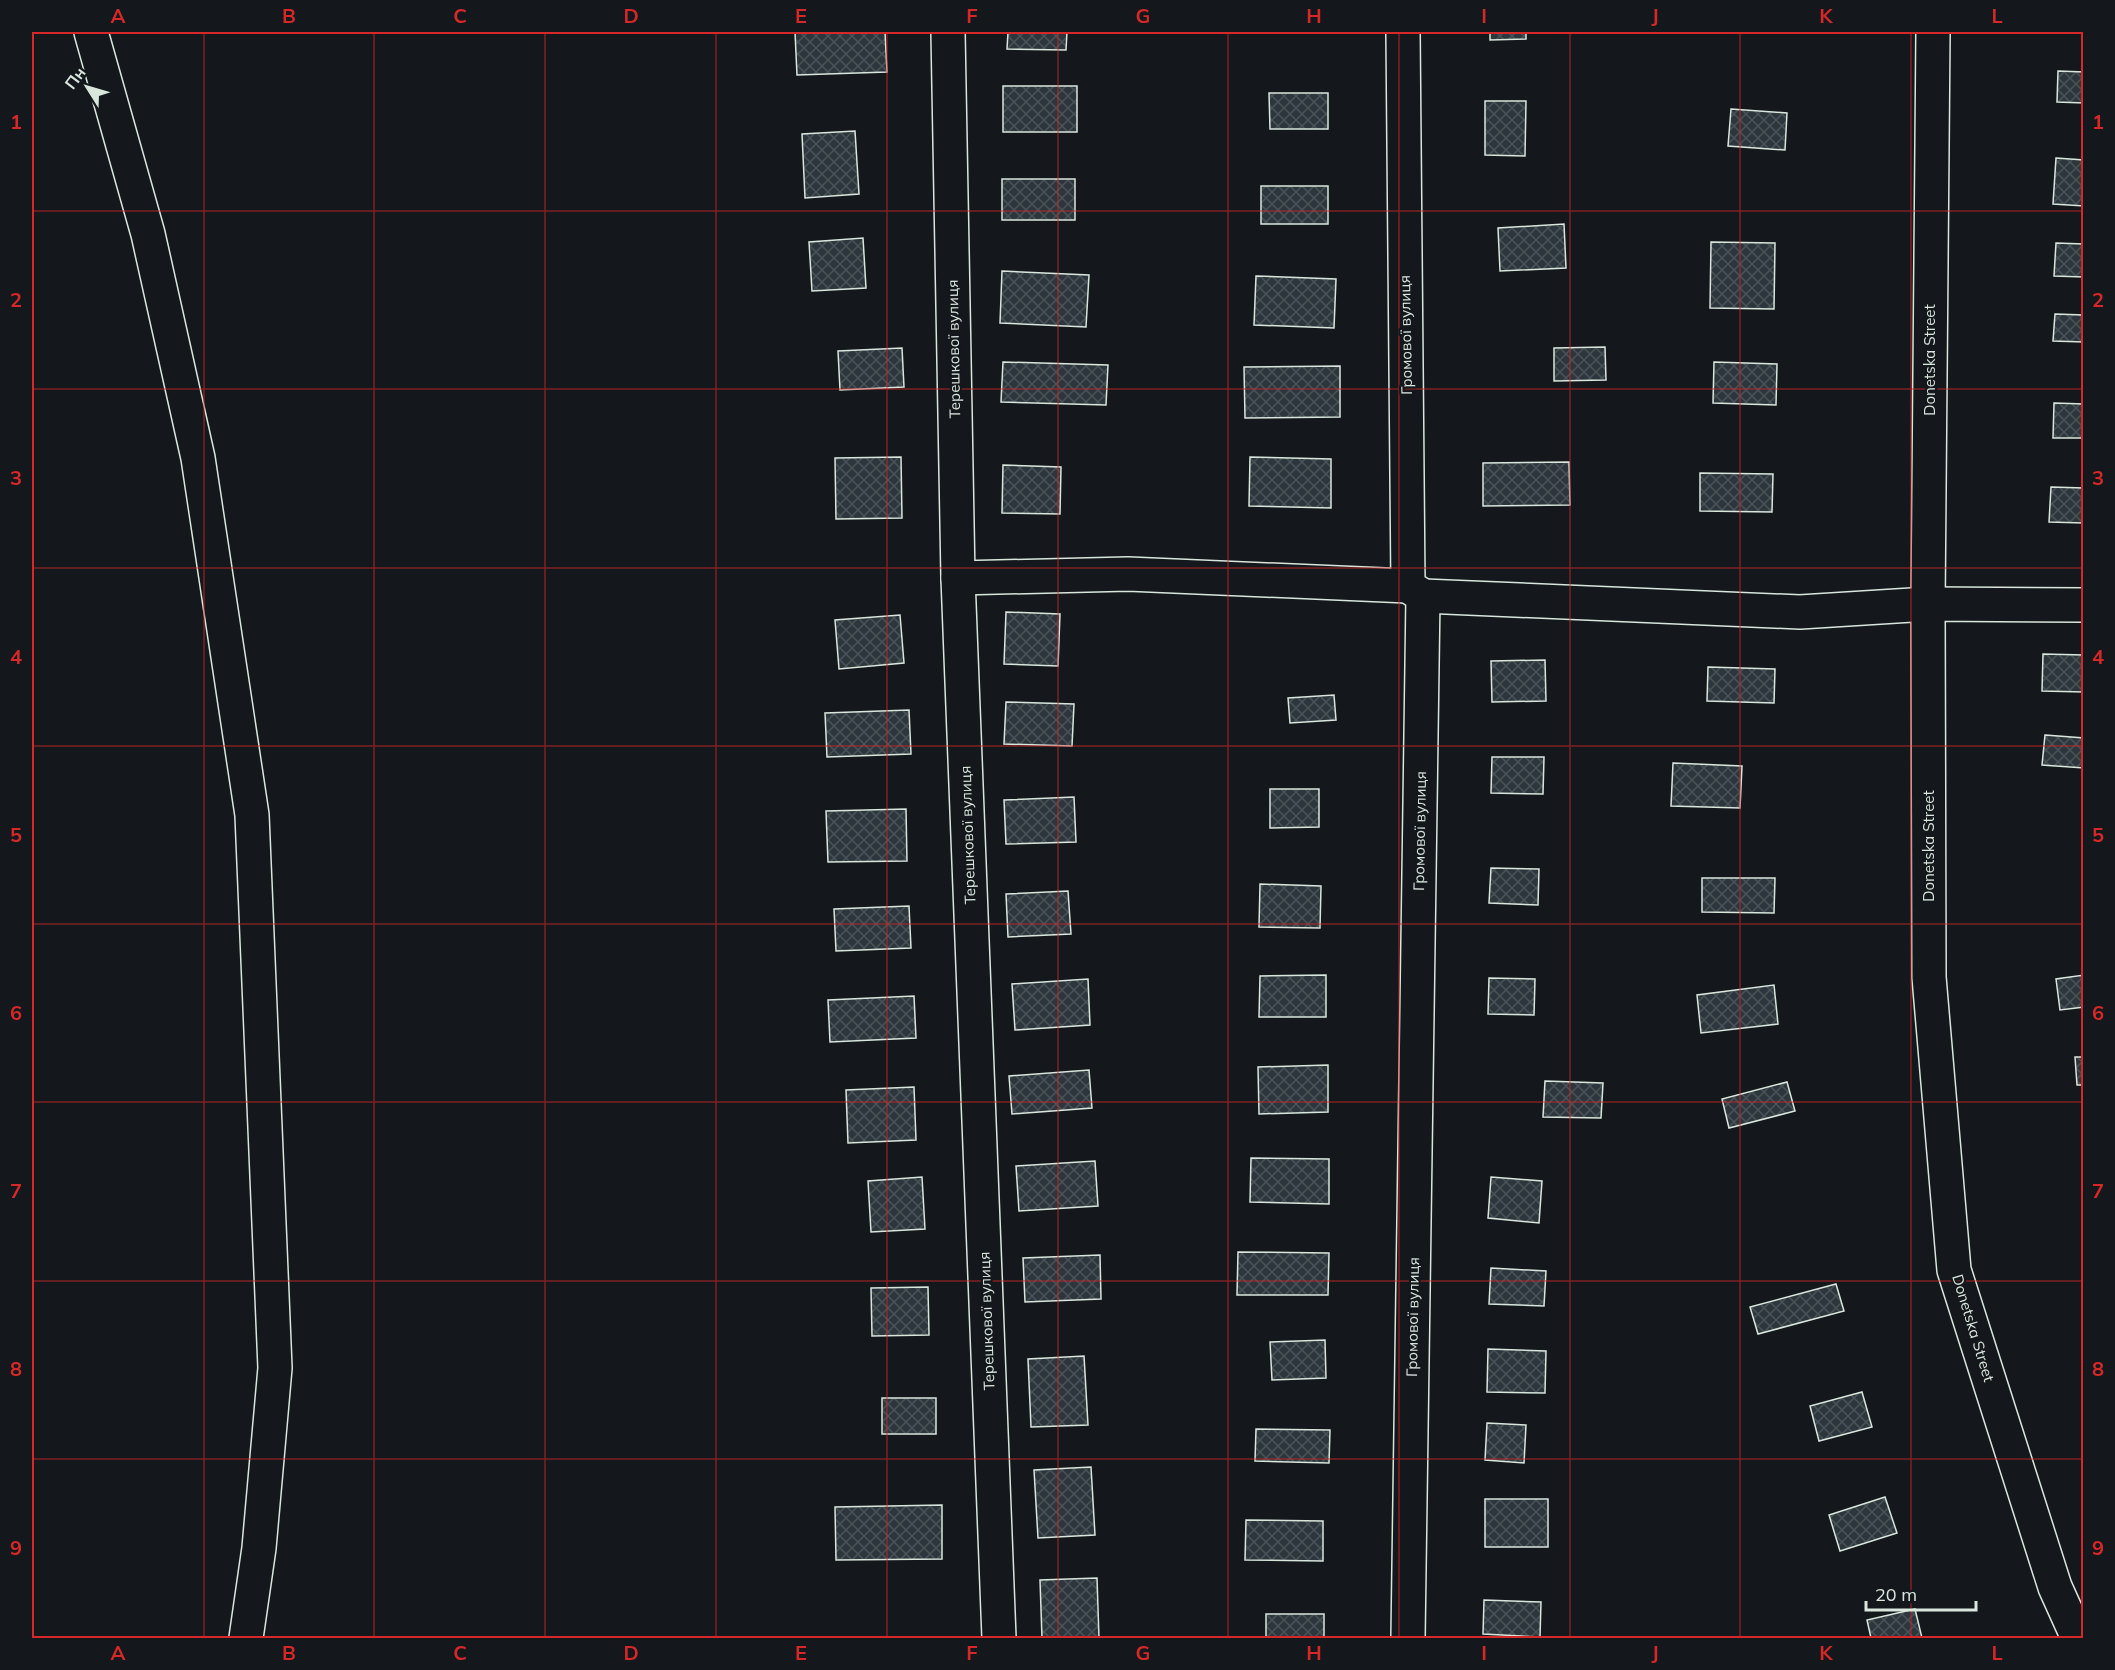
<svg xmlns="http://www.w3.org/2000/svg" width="2115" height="1670" viewBox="0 0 2115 1670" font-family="Mulish,sans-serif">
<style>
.building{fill:url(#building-cross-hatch);stroke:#d8e6dc;stroke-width:1.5}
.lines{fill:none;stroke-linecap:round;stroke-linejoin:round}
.street-casing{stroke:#d8e6dc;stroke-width:36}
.secondary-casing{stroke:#d8e6dc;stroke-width:36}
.street{stroke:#14181c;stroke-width:33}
.secondary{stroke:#14181c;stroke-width:33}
.grid{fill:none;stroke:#d62828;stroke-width:1.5;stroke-opacity:0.55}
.labels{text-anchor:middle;stroke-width:4.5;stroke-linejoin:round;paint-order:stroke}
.street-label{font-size:15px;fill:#d8e6dc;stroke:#14181c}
.neatline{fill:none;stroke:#d62828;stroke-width:2}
.grid-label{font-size:20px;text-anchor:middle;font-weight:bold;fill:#d62828}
</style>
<defs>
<pattern id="building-cross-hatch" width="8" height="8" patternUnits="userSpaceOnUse" patternTransform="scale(1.5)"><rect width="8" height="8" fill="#2c363c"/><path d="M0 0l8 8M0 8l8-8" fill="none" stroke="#4a5358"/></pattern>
</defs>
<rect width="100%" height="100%" fill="#14181c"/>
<g class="building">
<path d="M795 32H885L887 72 797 75Z"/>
<path d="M1008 32H1067L1066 50 1007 49Z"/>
<path d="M1490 32H1526V39L1490 40Z"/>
<path d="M2058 71 2084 72V103L2057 102Z"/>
<rect x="1003" y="86" width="74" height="46"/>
<path d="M1269 93H1328V129H1270Z"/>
<path d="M1485 101H1526L1525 156 1485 155Z"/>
<path d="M1731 109 1787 113 1785 150 1728 146Z"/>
<path d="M855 131 859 194 805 198 802 134Z"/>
<path d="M2056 158 2084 160V206L2053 204Z"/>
<rect x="1002" y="179" width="73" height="41"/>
<rect x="1261" y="186" width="67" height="38"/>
<path d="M1564 224 1566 268 1500 271 1498 228Z"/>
<path d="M863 238 866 288 812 291 809 242Z"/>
<path d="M1711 242 1775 243 1774 309 1710 308Z"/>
<path d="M2056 243 2084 244V277L2054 276Z"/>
<path d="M1002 271 1089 275 1086 327 1000 323Z"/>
<path d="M1256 276 1336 279 1334 328 1254 325Z"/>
<path d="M2055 314 2084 315V342L2053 341Z"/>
<path d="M1605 347 1606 380 1554 381V348Z"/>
<path d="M902 348 904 387 840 390 838 351Z"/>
<path d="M1003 362 1108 365 1106 405 1001 402Z"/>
<path d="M1714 362 1777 364 1776 405 1713 403Z"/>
<path d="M1340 366V417L1245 418 1244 367Z"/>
<path d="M2054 403 2084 404V438H2053Z"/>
<path d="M901 457 902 518 836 519 835 458Z"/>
<path d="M1250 457 1331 459V508L1249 506Z"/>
<path d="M1569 462 1570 505 1483 506V463Z"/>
<path d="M1003 465 1061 467 1060 514 1002 513Z"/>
<path d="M1700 473 1773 474 1772 512 1700 511Z"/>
<path d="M2051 487 2084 488V523L2049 522Z"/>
<path d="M1006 612 1060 614 1058 666 1004 664Z"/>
<path d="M900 615 904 663 839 669 835 620Z"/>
<path d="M2043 654 2084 655V692L2042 691Z"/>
<path d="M1545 660 1546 701 1492 702 1491 661Z"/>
<path d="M1708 667 1775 669 1774 703 1707 701Z"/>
<path d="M1334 695 1336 720 1290 723 1288 698Z"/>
<path d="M1006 702 1074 704 1072 746 1004 744Z"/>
<path d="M909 710 911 754 827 757 825 713Z"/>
<path d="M2045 735 2084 738V768L2042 765Z"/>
<path d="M1492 757H1544L1543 794 1491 793Z"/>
<path d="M1673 763 1742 766 1740 808 1671 806Z"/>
<path d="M1270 789H1319V827L1270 828Z"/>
<path d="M1074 797 1076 842 1006 844 1004 800Z"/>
<path d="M906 809 907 861 828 862 826 811Z"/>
<path d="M1491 868 1539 869 1538 905 1489 903Z"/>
<path d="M1702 878H1775L1774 913 1702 912Z"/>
<path d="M1260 884 1321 886 1320 928 1259 927Z"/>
<path d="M1068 891 1071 934 1008 937 1006 894Z"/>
<path d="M909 906 911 948 836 951 834 909Z"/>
<path d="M1326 975V1017H1259L1260 976Z"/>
<path d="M2084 975V1007L2060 1010 2056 979Z"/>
<path d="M1489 978 1535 979 1534 1015 1488 1014Z"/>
<path d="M1088 979 1090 1025 1015 1030 1012 984Z"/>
<path d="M1774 985 1778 1024 1701 1033 1697 995Z"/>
<path d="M914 996 916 1038 830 1042 828 1000Z"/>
<path d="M2075 1057H2084V1085H2077Z"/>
<path d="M1328 1065V1112L1259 1114 1258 1067Z"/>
<path d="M1089 1070 1092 1108 1012 1114 1009 1076Z"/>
<path d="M1545 1081 1603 1083 1601 1118 1543 1117Z"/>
<path d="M1787 1082 1795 1111 1729 1128 1722 1099Z"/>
<path d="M914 1087 916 1140 848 1143 846 1090Z"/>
<path d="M1251 1158 1329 1159V1204L1250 1202Z"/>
<path d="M1095 1161 1098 1206 1019 1211 1016 1166Z"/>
<path d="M922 1177 925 1229 871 1232 868 1181Z"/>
<path d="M1491 1177 1542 1181 1539 1223 1488 1218Z"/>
<path d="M1238 1252 1329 1253 1328 1295H1237Z"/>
<path d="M1100 1255 1101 1299 1025 1302 1023 1258Z"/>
<path d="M1491 1268 1546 1271 1544 1306 1489 1304Z"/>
<path d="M1836 1284 1844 1311 1758 1334 1750 1307Z"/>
<path d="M928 1287 929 1335 872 1336 871 1288Z"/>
<path d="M1325 1340 1326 1378 1272 1380 1270 1342Z"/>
<path d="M1488 1349 1546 1351 1545 1393 1487 1392Z"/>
<path d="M1084 1356 1088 1425 1031 1427 1028 1359Z"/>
<path d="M1862 1392 1872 1427 1819 1441 1810 1406Z"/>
<rect x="882" y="1398" width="54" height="36"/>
<path d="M1487 1423 1526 1425 1524 1463 1485 1460Z"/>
<path d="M1256 1429 1330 1430 1329 1463 1255 1461Z"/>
<path d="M1091 1467 1095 1535 1038 1538 1034 1470Z"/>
<path d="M1885 1497 1897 1533 1840 1551 1829 1515Z"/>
<rect x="1485" y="1499" width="63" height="48"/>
<path d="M942 1505V1559L836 1560 835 1507Z"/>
<path d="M1246 1520 1323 1521V1561L1245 1560Z"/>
<path d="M1097 1578 1099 1638H1042L1040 1580Z"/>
<path d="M1484 1600 1541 1602 1540 1637 1483 1634Z"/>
<path d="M1915 1609 1922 1638H1871L1867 1620Z"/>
<rect x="1266" y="1614" width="58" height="24"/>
</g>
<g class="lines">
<g class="street-casing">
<g id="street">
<path d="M948 32 958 578 999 1638"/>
<path d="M1403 32 1408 586 1423 596 1408 1638"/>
<path d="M1933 32 1928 604 1929 977 1954 1270 2055 1587 2078 1638"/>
<path d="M958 578 1128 574 1408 586"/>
<path d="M1423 596 1800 612 1928 604 2084 605"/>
</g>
</g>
<g class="secondary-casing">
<path id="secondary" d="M91 32 148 234 198 458 252 815 275 1368 259 1548 246 1638"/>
</g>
<use href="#street" class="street"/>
<use href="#secondary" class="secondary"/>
</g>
<path class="grid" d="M204 32V1638M374 32V1638M545 32V1638M716 32V1638M887 32V1638M1058 32V1638M1228 32V1638M1399 32V1638M1570 32V1638M1740 32V1638M1911 32V1638M32 211H2084M32 389H2084M32 568H2084M32 746H2084M32 924H2084M32 1102H2084M32 1281H2084M32 1459H2084"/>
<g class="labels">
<g class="street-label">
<text transform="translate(1406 335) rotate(-91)" y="5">Громової вулиця</text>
<text transform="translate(954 349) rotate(-91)" y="5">Терешкової вулиця</text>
<text transform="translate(1930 360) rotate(-90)" y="5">Donetska Street</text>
<text transform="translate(1420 831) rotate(-89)" y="5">Громової вулиця</text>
<text transform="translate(968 835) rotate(-92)" y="5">Терешкової вулиця</text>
<text transform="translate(1929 846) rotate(-90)" y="5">Donetska Street</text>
<text transform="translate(1413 1317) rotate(-89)" y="5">Громової вулиця</text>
<text transform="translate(987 1321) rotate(-92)" y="5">Терешкової вулиця</text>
<text transform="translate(1973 1328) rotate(73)" y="5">Donetska Street</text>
</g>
</g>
<rect width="2115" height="1670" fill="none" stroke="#14181c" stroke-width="66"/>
<g transform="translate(87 87) rotate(307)" stroke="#14181c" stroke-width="4.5" paint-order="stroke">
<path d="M0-4.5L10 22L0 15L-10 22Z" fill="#d8e6dc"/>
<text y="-9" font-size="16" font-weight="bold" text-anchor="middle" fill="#d8e6dc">Пн</text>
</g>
<path d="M1866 1601v9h110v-9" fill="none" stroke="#d8e6dc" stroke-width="3"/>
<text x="1875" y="1601" font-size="18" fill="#d8e6dc" stroke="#14181c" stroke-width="4.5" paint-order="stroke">20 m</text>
<rect x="33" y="33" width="2049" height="1604" class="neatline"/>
<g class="grid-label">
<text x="118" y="23">A</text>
<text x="289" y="23">B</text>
<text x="460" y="23">C</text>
<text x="631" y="23">D</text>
<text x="801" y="23">E</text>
<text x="972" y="23">F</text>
<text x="1143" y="23">G</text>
<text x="1314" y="23">H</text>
<text x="1484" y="23">I</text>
<text x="1655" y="23">J</text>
<text x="1826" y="23">K</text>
<text x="1997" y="23">L</text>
<text x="16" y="129">1</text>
<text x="2098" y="129">1</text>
<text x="16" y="307">2</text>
<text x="2098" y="307">2</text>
<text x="16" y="485">3</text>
<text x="2098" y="485">3</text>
<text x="16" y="664">4</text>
<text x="2098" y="664">4</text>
<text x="16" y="842">5</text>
<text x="2098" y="842">5</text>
<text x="16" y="1020">6</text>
<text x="2098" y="1020">6</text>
<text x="16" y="1198">7</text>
<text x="2098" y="1198">7</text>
<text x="16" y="1376">8</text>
<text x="2098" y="1376">8</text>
<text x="16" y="1555">9</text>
<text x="2098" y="1555">9</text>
<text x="118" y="1660">A</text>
<text x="289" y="1660">B</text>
<text x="460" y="1660">C</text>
<text x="631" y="1660">D</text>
<text x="801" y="1660">E</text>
<text x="972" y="1660">F</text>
<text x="1143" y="1660">G</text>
<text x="1314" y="1660">H</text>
<text x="1484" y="1660">I</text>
<text x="1655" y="1660">J</text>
<text x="1826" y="1660">K</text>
<text x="1997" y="1660">L</text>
</g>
</svg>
